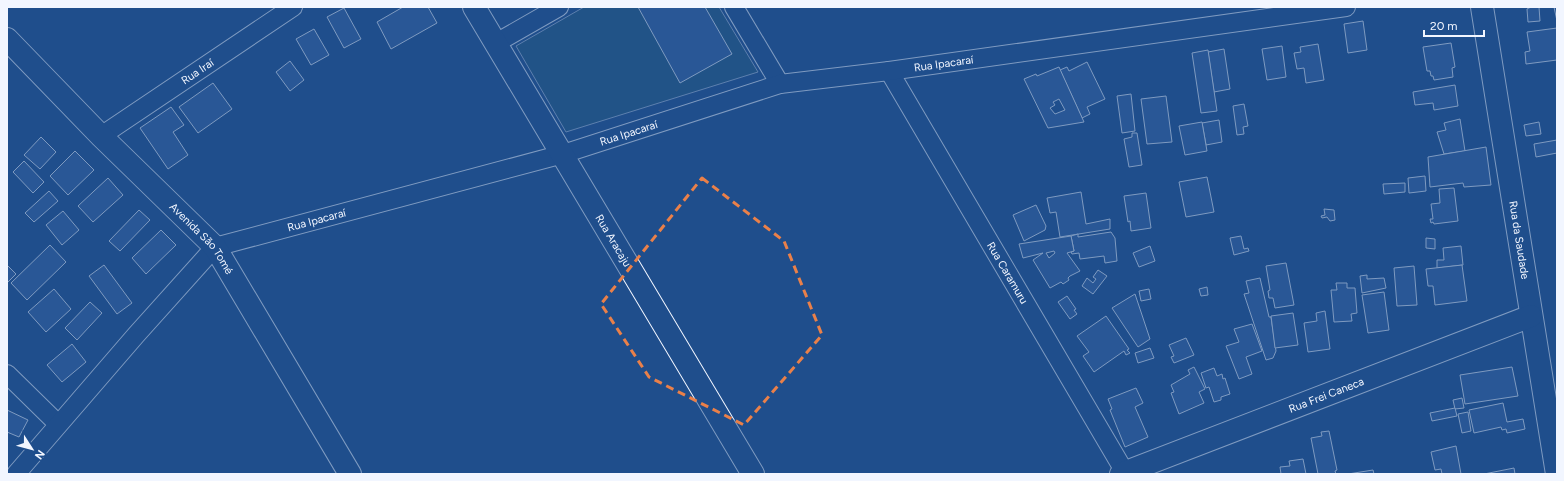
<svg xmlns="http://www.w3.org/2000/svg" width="1564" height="481" viewBox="0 0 1564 481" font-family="Figtree,sans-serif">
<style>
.green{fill:#245a82;stroke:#a8bbd7}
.building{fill:#3563a3;stroke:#f2f6ff;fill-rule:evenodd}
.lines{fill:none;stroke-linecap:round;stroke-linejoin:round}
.minor-casing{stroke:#f2f6ff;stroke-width:20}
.tertiary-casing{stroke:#f2f6ff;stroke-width:24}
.minor{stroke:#1f4e8c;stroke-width:18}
.tertiary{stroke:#1f4e8c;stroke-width:22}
.marked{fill:none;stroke:#ea8049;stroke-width:3;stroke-dasharray:8 5;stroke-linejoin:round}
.labels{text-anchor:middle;stroke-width:3;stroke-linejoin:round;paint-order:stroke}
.street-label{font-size:11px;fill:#f2f6ff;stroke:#1f4e8c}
</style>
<rect width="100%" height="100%" fill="#1f4e8c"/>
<path class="green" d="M584 7H719L758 72 566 132 516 46Z"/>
<g class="building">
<path d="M403 7H428L437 23 391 49 377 22Z"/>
<path d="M638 7H705L732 54 680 83Z"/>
<path d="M1531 7H1539L1540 21 1528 22 1527 9Z"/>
<path d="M1554 7H1557V21Z"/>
<path d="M344 8 361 39 344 48 327 17Z"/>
<path d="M1363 21 1367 50 1348 53 1344 24Z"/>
<path d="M1557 28V60L1526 64 1525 52 1530 51 1527 32Z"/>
<path d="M314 29 329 55 311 65 296 39Z"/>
<path d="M1451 43 1455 67 1452 68 1453 77 1434 80 1433 76H1431L1430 71H1427L1423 47Z"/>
<path d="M1318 44 1324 80 1306 83 1304 68 1297 69 1294 53 1301 52 1300 47Z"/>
<path d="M1282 46 1286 77 1267 80 1262 49Z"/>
<path d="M1224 49 1230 89 1214 92 1208 52Z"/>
<path d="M1208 50 1217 111 1201 113 1192 53Z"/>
<path d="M290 61 304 80 290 91 276 72Z"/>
<path d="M1087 62 1105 99 1087 107 1090 114 1082 118 1060 70 1067 67 1069 71Z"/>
<path d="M1059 67 1084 122 1048 128 1024 79 1036 74 1037 76ZM1059 99 1065 110 1055 114 1050 108 1055 105 1053 102Z"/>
<path d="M213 83 232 109 198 133 179 107Z"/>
<path d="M1455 85 1458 106 1434 110 1433 103 1415 105 1413 92Z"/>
<path d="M1131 94 1135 131 1122 133 1117 96Z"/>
<path d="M1166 96 1172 142 1147 144 1141 99Z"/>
<path d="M1244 104 1248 126 1243 127 1244 134 1237 135 1233 106Z"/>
<path d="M171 107 184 125 173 132 188 155 168 169 140 128Z"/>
<path d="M1460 119 1465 151 1444 154 1437 132 1446 130 1444 123Z"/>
<path d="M1219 120 1222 142 1206 145 1202 123Z"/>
<path d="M1202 122 1207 151 1185 155 1179 126Z"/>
<path d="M1539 122 1541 134 1526 136 1524 125Z"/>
<path d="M1132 133H1137L1142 165 1129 167 1124 139 1132 137Z"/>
<path d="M41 137 56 152 40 169 24 155Z"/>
<path d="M1557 140V153L1536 157 1534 144Z"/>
<path d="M1486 147 1491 185 1464 187 1463 183 1430 187 1428 157Z"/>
<path d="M75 151 94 170 68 195 50 176Z"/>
<path d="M24 161 44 182 33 193 13 172Z"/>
<path d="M1425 176 1426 191 1409 193 1408 178Z"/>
<path d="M1207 177 1214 212 1186 217 1179 182Z"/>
<path d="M108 178 123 195 93 222 78 206Z"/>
<path d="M1405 183V192L1384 194 1383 184Z"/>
<path d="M1454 188 1458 221 1434 224 1433 222 1431 223 1430 219H1433L1431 204 1440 203 1439 189Z"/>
<path d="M49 191 58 201 34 222 25 213Z"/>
<path d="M1081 192 1086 224 1110 219V229L1060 237 1056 212 1050 213 1047 198Z"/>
<path d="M1146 193 1151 228 1131 231 1130 221 1128 222 1124 196Z"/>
<path d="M1036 205 1046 226 1045 230 1024 241 1013 215Z"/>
<path d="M1324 209 1334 210 1335 220 1330 221 1327 217 1322 218 1321 216 1325 215Z"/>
<path d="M139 210 150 220 120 251 109 241Z"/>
<path d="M63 211 79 230 62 245 46 225Z"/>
<path d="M161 230 176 245 146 274 132 258Z"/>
<path d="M1111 232 1115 238 1117 261 1105 263 1104 256 1080 259 1079 253 1072 254 1071 252 1074 251 1071 236 1078 234V237Z"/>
<path d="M1071 236 1074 251 1067 253 1080 271 1070 276 1068 278 1069 280 1063 284 1061 282 1050 288 1033 260 1043 253 1023 258 1019 244ZM1054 251 1055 253 1049 258 1046 253Z"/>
<path d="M1241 236 1244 249 1248 248 1249 251 1234 255 1230 238Z"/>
<path d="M1426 238 1435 239V249L1426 248Z"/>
<path d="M50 245 66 262 27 300 11 283Z"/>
<path d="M1150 246 1155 261 1139 267 1133 253Z"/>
<path d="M1461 246 1463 265 1437 268V260H1444L1443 248Z"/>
<path d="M1286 263 1294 305 1275 308 1273 298H1269L1268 291 1270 290 1266 266Z"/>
<path d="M7 265 16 274 7 283Z"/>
<path d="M104 265 132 303 117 314 89 276Z"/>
<path d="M1462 265 1467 301 1435 305 1433 286H1428L1426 269Z"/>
<path d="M1414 266 1417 305 1397 306 1394 268Z"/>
<path d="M1098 270 1107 276 1093 294 1082 286 1087 278 1093 283 1096 279 1093 277Z"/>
<path d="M1367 275V279L1384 278 1386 288 1362 293 1360 276Z"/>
<path d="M1260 278 1269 317H1271L1276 351 1273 358 1266 360 1244 294 1249 293 1246 281Z"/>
<path d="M1336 283H1347V288H1355L1357 313 1351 314 1352 321 1334 322 1331 290H1337Z"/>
<path d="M1207 287 1208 295 1201 296 1199 289Z"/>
<path d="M54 289 71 309 46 332 28 312Z"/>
<path d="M1149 289 1151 299 1141 301 1139 291Z"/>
<path d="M1384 292 1389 330 1368 333 1362 295Z"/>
<path d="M1135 294 1150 339 1138 347 1112 308Z"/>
<path d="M1067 296 1076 309 1074 310 1077 314 1070 319 1058 302Z"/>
<path d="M90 302 102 313 77 340 65 328Z"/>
<path d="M1325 311 1330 349 1308 352 1304 323 1317 321 1316 313Z"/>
<path d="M1293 313 1298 345 1275 348 1271 316Z"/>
<path d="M1106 316 1129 349 1127 350 1130 353 1126 355 1124 351 1094 372 1083 356 1089 352 1077 336Z"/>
<path d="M1252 324 1262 351 1246 357 1252 374 1239 379 1226 346 1239 342 1234 329Z"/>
<path d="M1186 338 1194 355 1174 363 1171 357 1174 356 1169 345Z"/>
<path d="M72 344 86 362 62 382 47 365Z"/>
<path d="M1150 348 1154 358 1138 363 1135 353Z"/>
<path d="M1194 367 1205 389 1199 392 1204 403 1179 414 1171 393 1174 392 1171 385 1190 374 1188 370Z"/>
<path d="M1512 367 1518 396 1465 404 1460 375Z"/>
<path d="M1214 368 1217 376 1222 374 1223 379 1225 378 1230 394 1221 397V400L1214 402 1209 387 1206 388 1201 373Z"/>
<path d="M1136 388 1143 403 1135 407 1148 437 1125 447 1110 410 1112 409 1108 399Z"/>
<path d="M1462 398 1464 408 1455 409 1453 400Z"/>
<path d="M1503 403 1507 422 1523 419 1525 429 1507 433 1506 429 1502 430 1501 427 1474 433 1469 410Z"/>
<path d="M1455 408 1457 416 1432 421 1430 413Z"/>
<path d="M7 410 28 420 19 437 7 432Z"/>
<path d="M1468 412 1471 431 1462 433 1458 414Z"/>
<path d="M1329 431 1337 470 1335 471 1336 474H1318L1311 438 1322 436 1321 432Z"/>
<path d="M1456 446 1461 474H1442L1441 469 1435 470 1431 452Z"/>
<path d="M1303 459 1306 474H1281L1280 467 1290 466 1289 461Z"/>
<path d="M1514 468 1515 474H1484Z"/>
<path d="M1373 470 1374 474H1348Z"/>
</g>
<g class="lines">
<g class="minor-casing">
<g id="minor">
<path d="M734 7 780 84"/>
<path d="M496 43 559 7"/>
<path id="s1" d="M889 71 1126 474"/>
<path id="s2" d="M101 136 293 7"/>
<path d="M7 374 58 424"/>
<path id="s3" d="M16 474 136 335 215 247 563 154 780 84 889 71 1346 7"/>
</g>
</g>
<g class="tertiary-casing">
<g id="tertiary">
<path id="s4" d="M474 7 753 474"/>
<path id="s5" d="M1482 7 1557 474"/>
<path id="s6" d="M7 39 101 136 215 247 350 474"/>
<path id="s7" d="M1121 474 1531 316"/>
</g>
</g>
<use href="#minor" class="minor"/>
<use href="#tertiary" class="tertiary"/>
</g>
<path d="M0 0H1564V481H0ZM702 178 784 241 822 335 744 425 649 377 601 304Z" fill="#1f4e8c" fill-opacity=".55" fill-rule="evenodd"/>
<path class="marked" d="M702 178 784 241 822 335 744 425 649 377 601 304Z"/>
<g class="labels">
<g class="street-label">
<text dy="4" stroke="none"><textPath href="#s3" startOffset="1055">Rua Ipacaraí</textPath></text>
<text dy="4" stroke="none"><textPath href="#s2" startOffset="116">Rua Iraí</textPath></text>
<text dy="4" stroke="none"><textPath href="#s3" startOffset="731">Rua Ipacaraí</textPath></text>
<text dy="4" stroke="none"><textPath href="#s3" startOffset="407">Rua Ipacaraí</textPath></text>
<text dy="4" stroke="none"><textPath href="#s6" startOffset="279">Avenida São Tomé</textPath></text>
<text dy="4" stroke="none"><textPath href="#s4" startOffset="272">Rua Aracaju</textPath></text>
<text dy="4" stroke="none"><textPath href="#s5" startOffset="236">Rua da Saudade</textPath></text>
<text dy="4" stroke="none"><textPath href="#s1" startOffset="234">Rua Caramuru</textPath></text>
<text dy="4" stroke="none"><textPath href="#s7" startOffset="220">Rua Frei Caneca</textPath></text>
</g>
</g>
<rect width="1564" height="481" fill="none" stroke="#f2f6ff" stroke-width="16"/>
<g transform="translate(32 449) rotate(126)" stroke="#1f4e8c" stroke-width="3" paint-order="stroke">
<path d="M0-3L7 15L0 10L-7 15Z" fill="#f2f6ff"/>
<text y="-6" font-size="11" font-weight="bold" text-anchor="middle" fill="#f2f6ff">N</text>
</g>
<path d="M1424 30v6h60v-6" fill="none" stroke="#f2f6ff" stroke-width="2"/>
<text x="1430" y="30" font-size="12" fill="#f2f6ff" stroke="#1f4e8c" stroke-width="3" paint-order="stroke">20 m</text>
</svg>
